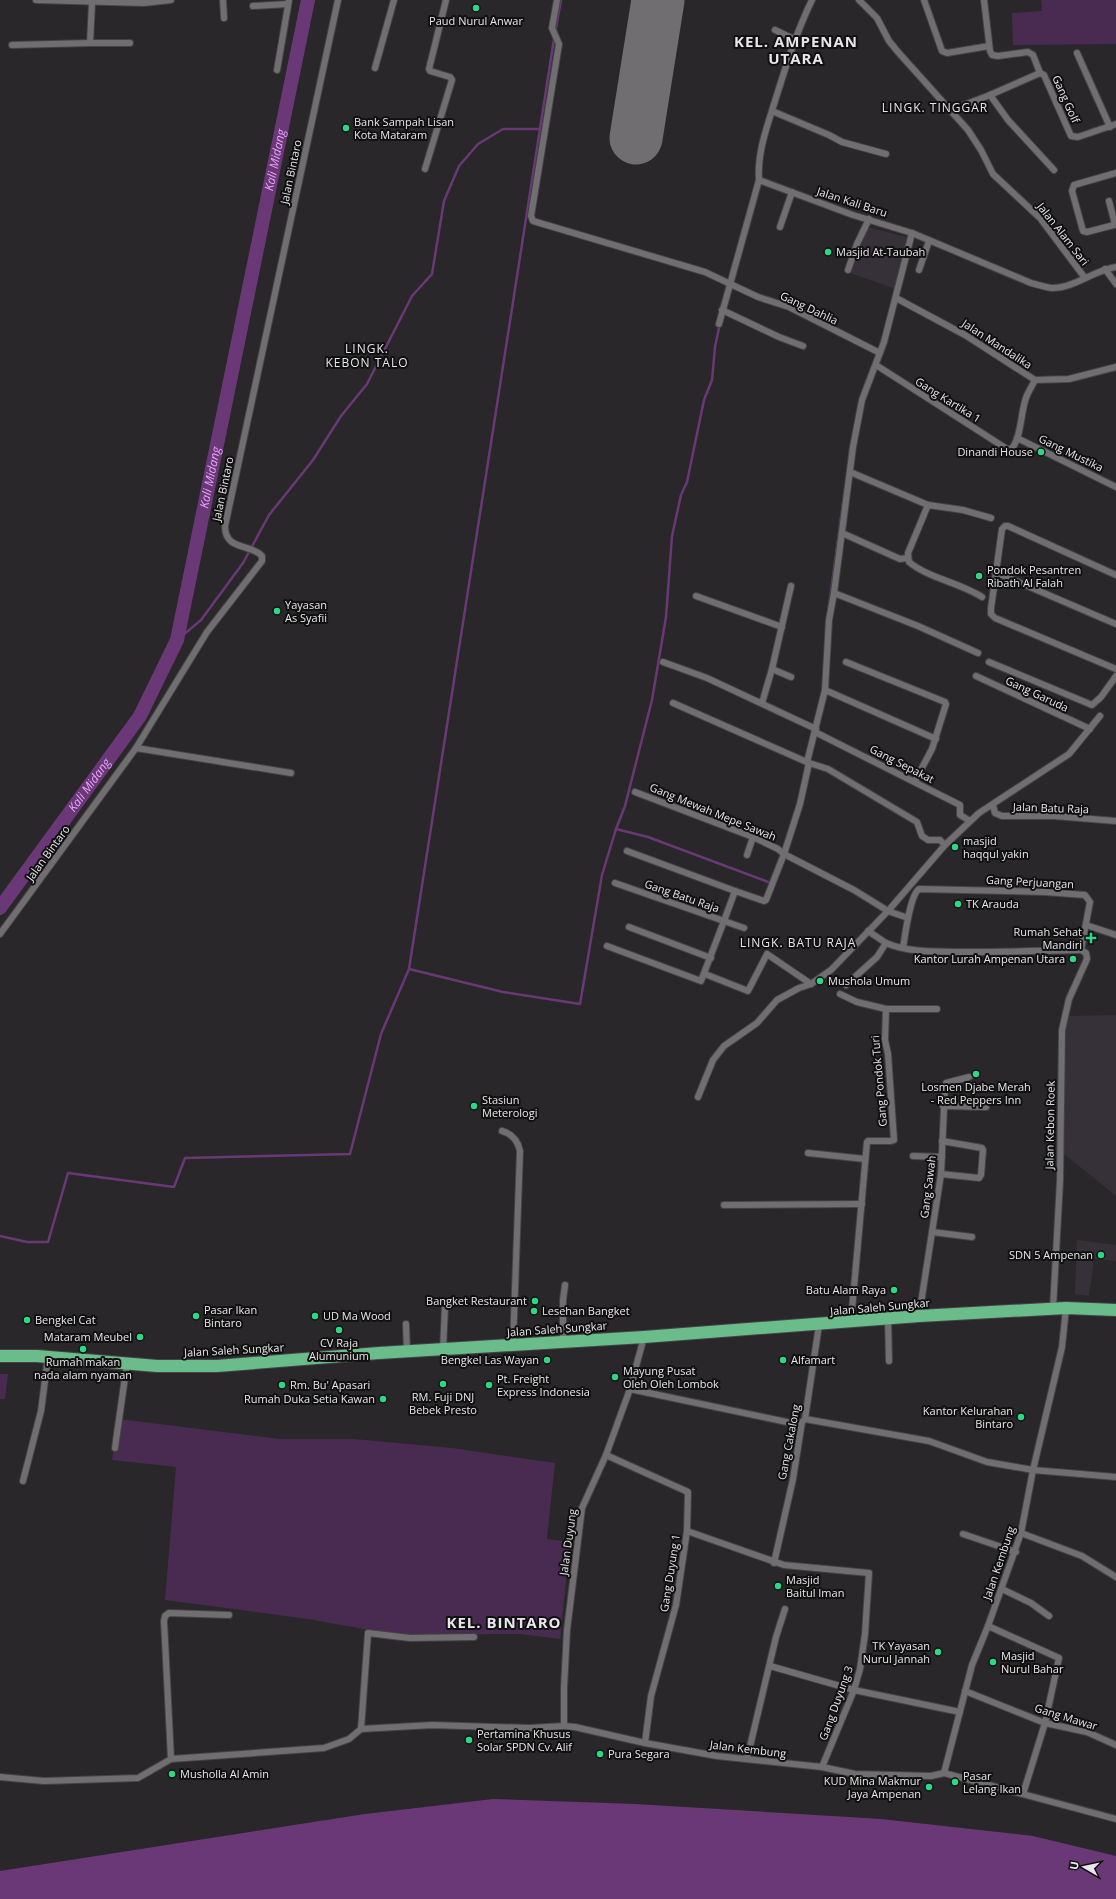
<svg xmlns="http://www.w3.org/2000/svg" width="1116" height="1899" viewBox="0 0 1116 1899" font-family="'Open Sans',sans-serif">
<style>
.built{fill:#363138}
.green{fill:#492b51}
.water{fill:#6a3877}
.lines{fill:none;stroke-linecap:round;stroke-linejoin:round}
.stream{stroke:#6a3877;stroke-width:2.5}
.river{stroke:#6a3877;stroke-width:14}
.runway{stroke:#706e70;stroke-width:53}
.street-casing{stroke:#444345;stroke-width:8}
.highway-casing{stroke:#444345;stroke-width:14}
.street{stroke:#706e70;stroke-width:6}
.highway{stroke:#6abc8a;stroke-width:12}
.poi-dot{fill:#2dd884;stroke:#111011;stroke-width:1.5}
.labels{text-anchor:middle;stroke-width:4;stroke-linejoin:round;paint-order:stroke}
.poi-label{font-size:11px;fill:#e7e6e8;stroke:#111011;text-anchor:start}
.street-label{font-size:11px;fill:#e7e6e8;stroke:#111011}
.neighbourhood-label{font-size:12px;letter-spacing:1px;fill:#e7e6e8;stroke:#111011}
.water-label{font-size:12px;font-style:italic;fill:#eca5ff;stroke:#111011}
.district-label{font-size:15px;font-weight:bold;letter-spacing:1px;fill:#e7e6e8;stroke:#111011}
</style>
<rect width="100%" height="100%" fill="#292729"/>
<g class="built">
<path d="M867 227 910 238 896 289 850 273Z"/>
<path d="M1116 1015V1196L1063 1153 1066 1016Z"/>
<path d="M1077 1240 1116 1245V1261L1094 1259 1089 1296 1075 1294Z"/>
</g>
<g class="green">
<path d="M1041 0H1116V44L1013 45 1012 13 1042 11Z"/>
<path d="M0 1374H8L5 1399H0Z"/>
<path d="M119 1419 280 1439H354L452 1448 555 1463 547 1539 570 1542 560 1639 520 1634 397 1635 308 1619 165 1600 176 1467 112 1460Z"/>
</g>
<path class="water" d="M493 1799 635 1804 881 1819 1033 1836 1116 1856V1899H0V1871L365 1814Z"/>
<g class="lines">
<g class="stream">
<path d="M556 28 561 0"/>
<path d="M828 613 845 488"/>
<path d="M177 640 201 620 243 563 269 515 313 460 341 416 367 384 412 296 432 274 444 201 459 166 478 144 503 129H540"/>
<path d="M616 829 625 806 652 700 666 617 672 536 681 495 687 482 704 400 712 380 715 347 719 328"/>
<path d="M409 969 503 992 580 1004 602 875 616 829 648 837 771 883"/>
<path d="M0 1236 27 1242H48L68 1173 174 1187 185 1158 350 1154 381 1034 409 969 554 39"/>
</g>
<path class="river" id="s1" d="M0 908 140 716 177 640 308 0"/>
<path class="runway" d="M636 138 658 0"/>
<g class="street-casing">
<g id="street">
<path d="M36 0 144 3 171 0"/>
<path d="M223 0 224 18"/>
<path d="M557 0 552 28 559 44 531 216 533 221 705 272 758 297 789 307 880 353"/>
<path d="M812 0C796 33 786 66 775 101 767 127 757 153 759 180L853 215 912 233 1031 283C1038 285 1045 287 1052 288 1075 288 1094 270 1116 267"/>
<path d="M859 0 877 18 889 41 898 52 968 130 981 150 993 174 1040 218 1085 278"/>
<path d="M924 0 942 51 947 53 989 46"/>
<path d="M984 0 990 51 992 55 998 56 1028 52 1033 55 1040 73"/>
<path d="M92 3 90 43H130"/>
<path d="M253 6 288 4"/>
<path d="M775 30 794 39"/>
<path d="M12 45 90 43"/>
<path d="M1077 53 1110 127"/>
<path d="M375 68 394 0"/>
<path d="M277 70 289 0"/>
<path d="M990 95 1008 120 1054 170"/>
<path d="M951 110 990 95 1040 73 1044 75 1071 136 1078 137 1116 124"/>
<path d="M772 111 829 135 842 142 886 154"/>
<path d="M425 169 452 80 450 77 430 71 429 69 446 0"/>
<path d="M1109 201 1115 224"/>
<path d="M1114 225 1087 232 1083 231 1072 191 1074 185 1116 173"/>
<path d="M780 227 792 192"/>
<path d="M912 233 884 342 862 400 853 447 834 593 918 626 978 653"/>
<path d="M1105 269 1116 284"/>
<path d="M848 270 857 244 869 219"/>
<path d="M919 270 929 241"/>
<path d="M896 298 965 335 1035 380 1069 379 1116 367"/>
<path d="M722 310 779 337 803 346"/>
<path d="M719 324 759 180"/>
<path d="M876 365 1007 449H1011C1021 441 1021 410 1026 398 1028 392 1032 386 1035 380"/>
<path d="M1017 438 1116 487"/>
<path d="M850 472 928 505 908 553 909 562C928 578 961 583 982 597"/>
<path d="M928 505 963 510 991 518"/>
<path d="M842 533 900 559 908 558"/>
<path d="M995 572 1116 624"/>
<path d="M1116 575 1008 526H1005L1002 529 991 608V614L995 618 1116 669"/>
<path d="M696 596 782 627"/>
<path d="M663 662 707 678 816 729"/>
<path d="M846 662 945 702 946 704 932 749 915 781"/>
<path d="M989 662 1092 705 1101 697 1116 676"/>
<path d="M772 669 791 677"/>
<path d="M976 676 1090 729"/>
<path d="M825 690 936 739"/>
<path d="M673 703 809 763 828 769 917 822 922 836 928 840H940L945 845"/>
<path d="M762 703 772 669 791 586"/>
<path d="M815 732 960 805V815L970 821"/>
<path d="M136 748 291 773"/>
<path d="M807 762 825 690 829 620 834 593"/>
<path d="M635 792 753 837 778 849 784 854 854 890 888 911 908 918"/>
<path d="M993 805 995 813 1002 816H1054L1116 821"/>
<path d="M627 851 735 891"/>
<path d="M747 855 753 837"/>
<path d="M615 883 724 921 735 891 764 901 766 900 784 854 800 804 809 763"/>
<path d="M1086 925 1116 935"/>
<path d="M629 927 711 958"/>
<path d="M868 931 886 943"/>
<path d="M0 934 136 748 207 632 262 561V556C250 543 225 551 225 526L338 0"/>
<path d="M607 946 701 981 724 921 744 928"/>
<path d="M705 974 748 991 767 954 811 984"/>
<path d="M846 985 877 957 886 943C909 953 937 951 962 952 1002 952 1041 951 1081 950L1090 902 1085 895 1045 892 919 889C910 895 905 936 903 948"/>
<path d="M840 994 857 1002 886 1009"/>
<path d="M698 1097 713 1060 724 1046 757 1023 777 1000 799 988 811 984 831 970 888 911 945 845 979 813 1069 754 1100 716"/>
<path d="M943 1106 986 1107"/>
<path d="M502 1131C513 1134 518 1141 520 1151L513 1345"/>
<path d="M808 1153 865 1159"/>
<path d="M913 1156 942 1157"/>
<path d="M941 1174 979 1178 981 1175 983 1150 982 1148 942 1141"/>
<path d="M724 1205 862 1204"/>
<path d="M932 1232 972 1237"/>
<path d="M1053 1308 1060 1181 1062 1030 1069 999 1087 959 1086 953 1081 950"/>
<path d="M919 1316 941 1174 945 1086 946 1083 969 1077"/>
<path d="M888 1318 889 1361"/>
<path d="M851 1321 867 1142 868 1141H891L894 1140 888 1054 885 1040 886 1009H937"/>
<path d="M406 1324 407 1352"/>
<path d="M644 1337 630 1389 606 1455 582 1508 567 1630 564 1688V1726L575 1727 645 1743 717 1756 822 1767 855 1774 931 1776 944 1773 1116 1819"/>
<path d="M563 1341V1300L565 1285"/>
<path d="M443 1350 445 1306"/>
<path d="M630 1389 801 1425"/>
<path d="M805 1419 929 1441 987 1462 1033 1470 1116 1477"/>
<path d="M115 1448 127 1363"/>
<path d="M606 1455 688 1492 687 1531 676 1605 651 1696 645 1743"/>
<path d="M23 1481 41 1411 48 1357"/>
<path d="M687 1531 784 1565 869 1573 865 1634 860 1669 854 1690 822 1767"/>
<path d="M1021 1533 1082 1556 1116 1577"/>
<path d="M963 1534 1016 1552"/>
<path d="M774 1563 793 1479 802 1422 805 1419 819 1325"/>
<path d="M1002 1589 1031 1603 1049 1616"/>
<path d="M988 1626 1059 1658 1045 1723 1023 1794"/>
<path d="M770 1666 854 1690 960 1712"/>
<path d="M965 1691 1045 1723 1087 1732 1116 1745"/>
<path d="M361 1729 368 1633 410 1638 474 1637"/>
<path d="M171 1759 164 1621 165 1616 169 1613 229 1615"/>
<path d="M747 1759 776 1637 785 1609"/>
<path d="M944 1773 972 1665 988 1626 1021 1533 1033 1470 1062 1347 1066 1308"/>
<path d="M0 1777 44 1781 138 1778 171 1759 324 1748 349 1739 361 1729 432 1725 530 1728 564 1726"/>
</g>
</g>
<g class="highway-casing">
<path id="highway" d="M0 1356H37L157 1366H217L379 1353 644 1337 919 1316 1066 1308 1116 1310"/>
</g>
<use href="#street" class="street"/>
<use href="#highway" class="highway"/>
</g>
<g class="poi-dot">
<circle cx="476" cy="8" r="4"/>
<circle cx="346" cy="128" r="4"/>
<circle cx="828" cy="252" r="4"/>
<circle cx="1041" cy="452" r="4"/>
<circle cx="979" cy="576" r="4"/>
<circle cx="277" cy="611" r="4"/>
<circle cx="955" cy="847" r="4"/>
<circle cx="958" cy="904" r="4"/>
<path d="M1089 932h4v4h4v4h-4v4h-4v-4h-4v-4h4z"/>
<circle cx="1073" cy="959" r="4"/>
<circle cx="820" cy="981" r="4"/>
<circle cx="976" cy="1074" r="4"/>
<circle cx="474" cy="1106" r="4"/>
<circle cx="1101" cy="1255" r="4"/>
<circle cx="894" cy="1290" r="4"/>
<circle cx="535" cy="1301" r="4"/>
<circle cx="534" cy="1311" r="4"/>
<circle cx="196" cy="1316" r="4"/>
<circle cx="315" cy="1316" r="4"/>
<circle cx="27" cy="1320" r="4"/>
<circle cx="339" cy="1330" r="4"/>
<circle cx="140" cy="1337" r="4"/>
<circle cx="83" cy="1349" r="4"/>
<circle cx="547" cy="1360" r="4"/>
<circle cx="783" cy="1360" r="4"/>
<circle cx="615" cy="1377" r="4"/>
<circle cx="443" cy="1384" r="4"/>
<circle cx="282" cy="1385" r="4"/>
<circle cx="489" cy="1385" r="4"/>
<circle cx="383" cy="1399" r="4"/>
<circle cx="1021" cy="1417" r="4"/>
<circle cx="778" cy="1586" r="4"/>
<circle cx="938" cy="1652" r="4"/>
<circle cx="993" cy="1662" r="4"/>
<circle cx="469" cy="1740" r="4"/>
<circle cx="600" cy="1754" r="4"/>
<circle cx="172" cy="1774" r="4"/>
<circle cx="955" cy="1782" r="4"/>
<circle cx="929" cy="1787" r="4"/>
</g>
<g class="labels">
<g class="poi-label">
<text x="476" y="25" text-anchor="middle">Paud Nurul Anwar</text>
<text x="354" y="126">Bank Sampah Lisan<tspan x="354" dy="13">Kota Mataram</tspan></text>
<text x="836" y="256">Masjid At-Taubah</text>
<text x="1033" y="456" text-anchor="end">Dinandi House</text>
<text x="987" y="574">Pondok Pesantren<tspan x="987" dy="13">Ribath Al Falah</tspan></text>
<text x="285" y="609">Yayasan<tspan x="285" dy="13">As Syafii</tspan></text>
<text x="963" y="845">masjid<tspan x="963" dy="13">haqqul yakin</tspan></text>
<text x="966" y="908">TK Arauda</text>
<text x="1082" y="936" text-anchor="end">Rumah Sehat<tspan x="1082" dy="13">Mandiri</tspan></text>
<text x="1065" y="963" text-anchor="end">Kantor Lurah Ampenan Utara</text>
<text x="828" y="985">Mushola Umum</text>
<text x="976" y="1091" text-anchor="middle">Losmen Djabe Merah<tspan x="976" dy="13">- Red Peppers Inn</tspan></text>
<text x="482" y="1104">Stasiun<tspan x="482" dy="13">Meterologi</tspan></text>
<text x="1093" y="1259" text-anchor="end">SDN 5 Ampenan</text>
<text x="886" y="1294" text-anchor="end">Batu Alam Raya</text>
<text x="527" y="1305" text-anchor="end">Bangket Restaurant</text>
<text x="204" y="1314">Pasar Ikan<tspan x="204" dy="13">Bintaro</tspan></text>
<text x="542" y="1315">Lesehan Bangket</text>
<text x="323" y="1320">UD Ma Wood</text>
<text x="35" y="1324">Bengkel Cat</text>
<text x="132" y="1341" text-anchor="end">Mataram Meubel</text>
<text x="339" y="1347" text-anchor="middle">CV Raja<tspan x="339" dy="13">Alumunium</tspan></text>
<text x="539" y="1364" text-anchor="end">Bengkel Las Wayan</text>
<text x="791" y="1364">Alfamart</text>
<text x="83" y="1366" text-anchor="middle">Rumah makan<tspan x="83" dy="13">nada alam nyaman</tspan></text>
<text x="623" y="1375">Mayung Pusat<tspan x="623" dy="13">Oleh Oleh Lombok</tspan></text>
<text x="497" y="1383">Pt. Freight<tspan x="497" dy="13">Express Indonesia</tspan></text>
<text x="290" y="1389">Rm. Bu' Apasari</text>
<text x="443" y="1401" text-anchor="middle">RM. Fuji DNJ<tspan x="443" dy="13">Bebek Presto</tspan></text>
<text x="375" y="1403" text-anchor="end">Rumah Duka Setia Kawan</text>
<text x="1013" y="1415" text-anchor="end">Kantor Kelurahan<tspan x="1013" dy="13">Bintaro</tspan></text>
<text x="786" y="1584">Masjid<tspan x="786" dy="13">Baitul Iman</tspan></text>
<text x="930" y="1650" text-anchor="end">TK Yayasan<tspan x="930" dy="13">Nurul Jannah</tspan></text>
<text x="1001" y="1660">Masjid<tspan x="1001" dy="13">Nurul Bahar</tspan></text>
<text x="477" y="1738">Pertamina Khusus<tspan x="477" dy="13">Solar SPDN Cv. Alif</tspan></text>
<text x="608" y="1758">Pura Segara</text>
<text x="180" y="1778">Musholla Al Amin</text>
<text x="963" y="1780">Pasar<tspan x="963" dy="13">Lelang Ikan</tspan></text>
<text x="921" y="1785" text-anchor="end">KUD Mina Makmur<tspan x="921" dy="13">Jaya Ampenan</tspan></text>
</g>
<g class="street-label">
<text transform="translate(1066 99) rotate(66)" y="4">Gang Golf</text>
<text transform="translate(291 172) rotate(-78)" y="4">Jalan Bintaro</text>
<text transform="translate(852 202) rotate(18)" y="4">Jalan Kali Baru</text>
<text transform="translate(1063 234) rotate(52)" y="4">Jalan Alam Sari</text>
<text transform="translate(809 308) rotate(25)" y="4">Gang Dahlia</text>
<text transform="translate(997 344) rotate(33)" y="4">Jalan Mandalika</text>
<text transform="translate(948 400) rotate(32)" y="4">Gang Kartika 1</text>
<text transform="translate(1071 453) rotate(26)" y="4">Gang Mustika</text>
<text transform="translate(223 489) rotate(-78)" y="4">Jalan Bintaro</text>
<text transform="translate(1037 694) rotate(25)" y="4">Gang Garuda</text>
<text transform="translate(902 764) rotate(27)" y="4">Gang Sepakat</text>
<text transform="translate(1051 808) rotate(2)" y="4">Jalan Batu Raja</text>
<text transform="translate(713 812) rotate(22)" y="4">Gang Mewah Mepe Sawah</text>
<text transform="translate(48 853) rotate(-54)" y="4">Jalan Bintaro</text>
<text transform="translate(1030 882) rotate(3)" y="4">Gang Perjuangan</text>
<text transform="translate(682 896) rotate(19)" y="4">Gang Batu Raja</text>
<text transform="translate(879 1081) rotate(-95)" y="4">Gang Pondok Turi</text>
<text transform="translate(1050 1125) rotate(-89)" y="4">Jalan Kebon Roek</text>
<text transform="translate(928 1187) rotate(-83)" y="4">Gang Sawah</text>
<text transform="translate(880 1307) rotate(-5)" y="4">Jalan Saleh Sungkar</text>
<text transform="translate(557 1329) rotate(-4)" y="4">Jalan Saleh Sungkar</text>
<text transform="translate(234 1350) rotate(-3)" y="4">Jalan Saleh Sungkar</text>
<text transform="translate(789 1442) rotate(-79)" y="4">Gang Cakalong</text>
<text transform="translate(568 1542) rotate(-82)" y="4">Jalan Duyung</text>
<text transform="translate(999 1563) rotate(-71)" y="4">Jalan Kembung</text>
<text transform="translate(670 1573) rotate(-81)" y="4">Gang Duyung 1</text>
<text transform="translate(836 1703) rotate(-70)" y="4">Gang Duyung 3</text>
<text transform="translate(1066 1717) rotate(17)" y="4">Gang Mawar</text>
<text transform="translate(748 1749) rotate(7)" y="4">Jalan Kembung</text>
</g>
<g class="neighbourhood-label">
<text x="935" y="112">LINGK. TINGGAR</text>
<text x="367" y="353">LINGK.<tspan x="367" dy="14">KEBON TALO</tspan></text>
<text x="798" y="947">LINGK. BATU RAJA</text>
</g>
<g class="water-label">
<text dy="4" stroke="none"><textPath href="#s1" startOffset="812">Kali Midang</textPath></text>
<text dy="4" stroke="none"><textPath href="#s1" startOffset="488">Kali Midang</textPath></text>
<text dy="4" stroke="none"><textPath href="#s1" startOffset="152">Kali Midang</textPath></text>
</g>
<g class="district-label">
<text x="796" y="47">KEL. AMPENAN<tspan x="796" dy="17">UTARA</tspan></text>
<text x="504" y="1628">KEL. BINTARO</text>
</g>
</g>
<g transform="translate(1084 1867) rotate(279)" stroke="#111011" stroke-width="3" paint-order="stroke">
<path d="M0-3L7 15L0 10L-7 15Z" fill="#e7e6e8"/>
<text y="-6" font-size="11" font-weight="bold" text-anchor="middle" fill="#e7e6e8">U</text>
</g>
</svg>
